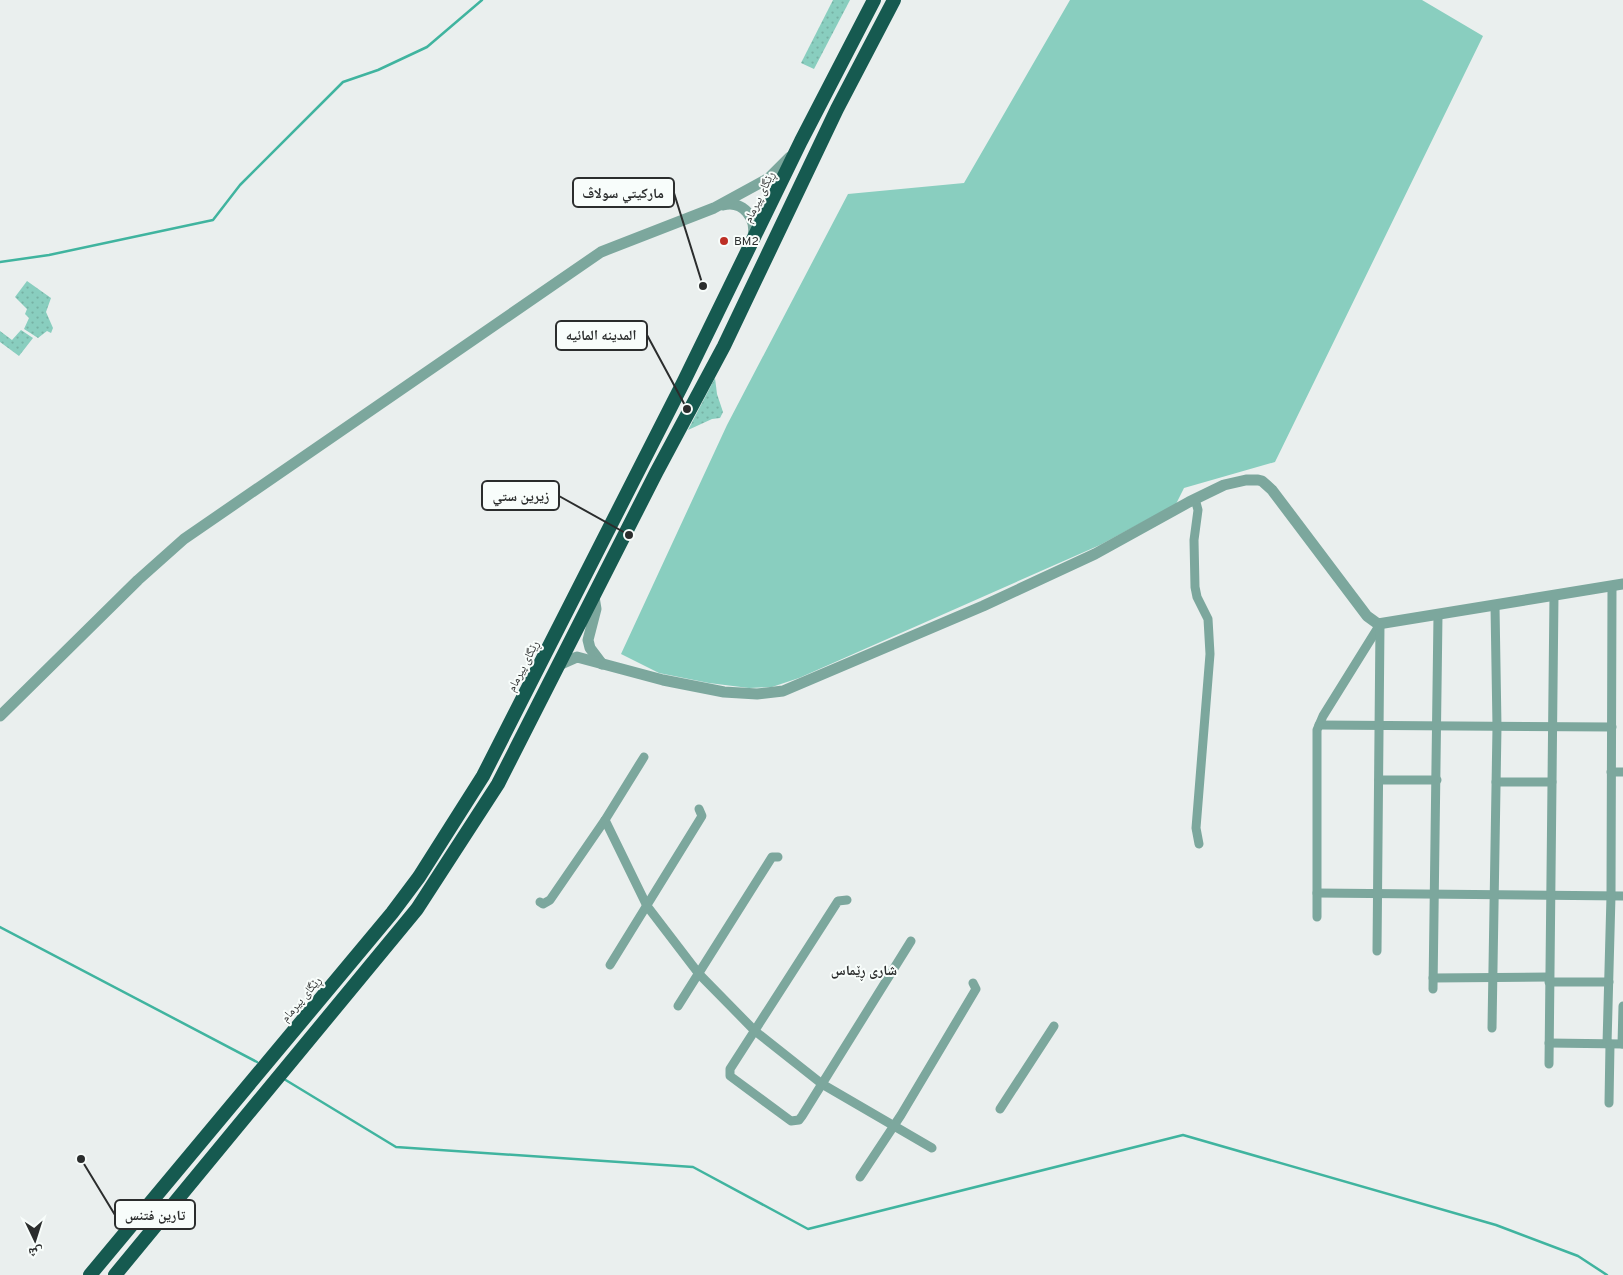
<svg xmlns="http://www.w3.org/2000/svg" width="1623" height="1275" viewBox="0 0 1623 1275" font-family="Overpass,'Noto Naskh Arabic',sans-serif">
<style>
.grass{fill:url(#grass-dots)}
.garden{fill:#89cebf}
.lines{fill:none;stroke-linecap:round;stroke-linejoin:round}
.stream{stroke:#40b49f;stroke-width:2.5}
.minor{stroke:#7ca79d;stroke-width:9}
.tertiary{stroke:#7ca79d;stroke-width:11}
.trunk{stroke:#165a50;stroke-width:14}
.poi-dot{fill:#bd2f25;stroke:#f8fdfb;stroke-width:2}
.labels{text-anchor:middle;stroke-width:4;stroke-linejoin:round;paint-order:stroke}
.street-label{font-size:12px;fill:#2b2d2d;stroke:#f8fdfb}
.poi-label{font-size:12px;fill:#2b2d2d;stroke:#f8fdfb;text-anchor:start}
.neighbourhood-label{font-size:14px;font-weight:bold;fill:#2b2d2d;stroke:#f8fdfb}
.leader{fill:none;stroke:#2b2d2d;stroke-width:2}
.callout-dot{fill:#2b2d2d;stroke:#f8fdfb;stroke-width:2}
.callout{fill:#f8fdfb;stroke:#2b2d2d;stroke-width:2}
.callout-label{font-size:14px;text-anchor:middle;font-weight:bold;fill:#2b2d2d}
</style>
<defs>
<pattern id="grass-dots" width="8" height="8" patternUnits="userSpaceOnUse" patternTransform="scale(1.25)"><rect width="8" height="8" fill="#89cebf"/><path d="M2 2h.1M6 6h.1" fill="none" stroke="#76b1a4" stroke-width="1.8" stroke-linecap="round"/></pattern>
</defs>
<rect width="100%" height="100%" fill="#eaefee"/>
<g class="grass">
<path d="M833 0H850L814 69 801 63Z"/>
<path d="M27 281 51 298 46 312 53 328 51 333 47 331 38 338 24 329 29 318 25 314 27 309 15 297Z"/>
<path d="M21 330 33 338 19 356 0 342V331L12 340Z"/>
<path d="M715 378 717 394 723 412 720 418 712 419 688 430Z"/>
</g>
<path class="garden" d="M1070 0H1422L1483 36 1275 462 1184 488 1176 504 1100 545 799 678 772 687 749 688 709 683 659 673 621 654 727 425 848 194 964 183Z"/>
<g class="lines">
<g class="stream">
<path d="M0 262 49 255 213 220 240 185 343 82 378 70 427 47 482 0"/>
<path d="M0 927 257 1062"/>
<path d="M284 1079 396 1147 693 1167 808 1229 1183 1135 1496 1225 1578 1256 1607 1275"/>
</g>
<g class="minor">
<path d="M1195 499 1198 510 1194 540 1195 587 1197 597 1208 619 1210 654 1196 828 1199 844"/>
<path d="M1319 725 1612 727"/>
<path d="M644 757 605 820 647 906 699 974 755 1031 822 1084 932 1148"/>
<path d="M1611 772H1623"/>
<path d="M1379 780H1437"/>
<path d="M1496 782H1552"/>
<path d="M1317 893 1623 896"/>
<path d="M847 900 838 901 730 1069V1076L791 1121 799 1120 802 1116 911 941"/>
<path d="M540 902 543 904 550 900 605 820"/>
<path d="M1317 917V730L1323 716 1379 626"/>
<path d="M1377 951 1380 624"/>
<path d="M610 965 702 816 699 809"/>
<path d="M1433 978 1549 977"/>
<path d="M1549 982H1609"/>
<path d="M1433 989 1438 615"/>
<path d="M678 1006 772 857H778"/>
<path d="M1492 1028 1497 727 1495 606"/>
<path d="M1549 1043 1623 1044"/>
<path d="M1607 1044 1611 896 1612 586"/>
<path d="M1622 1044 1623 1006"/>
<path d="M1549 1064 1554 595"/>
<path d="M1609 1103 1610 1044"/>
<path d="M1000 1109 1054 1026"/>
<path d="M860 1177 901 1115 976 989 973 983"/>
</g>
<g class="tertiary">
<path d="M723 205C743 200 757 218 753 237"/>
<path d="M594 597 596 609 588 640 590 648 602 664"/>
<path d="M559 665 577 657 663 680 724 692 757 694 783 691 983 606 1095 554 1189 502 1224 485 1246 480H1258L1262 481 1272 490 1367 616 1378 624 1623 584"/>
<path d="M0 716 138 580 184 539 601 252 714 208 769 178 790 157"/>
</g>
<g class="trunk">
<path d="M90 1275 392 913 419 877 483 776 684 381 801 141 874 0"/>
<path d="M115 1275 417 909 498 784 656 473 724 346 837 109 894 0"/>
</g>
</g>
<circle class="poi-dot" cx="724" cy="241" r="5"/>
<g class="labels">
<g class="street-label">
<text transform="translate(759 197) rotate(-64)" y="4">ڕێگای پیرمام</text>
<text transform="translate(523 666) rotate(-63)" y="4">ڕێگای پیرمام</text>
<text transform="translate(301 999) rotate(-50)" y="4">ڕێگای پیرمام</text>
</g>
<g class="poi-label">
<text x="734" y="245">BM2</text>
</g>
<g class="neighbourhood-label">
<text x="864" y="975">شاری ڕێماس</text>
</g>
</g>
<path class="leader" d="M703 286L674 193M687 409L647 335M629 535L559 496M81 1159L115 1215"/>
<g class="callout-dot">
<circle cx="703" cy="286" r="5"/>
<circle cx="687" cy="409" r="5"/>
<circle cx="629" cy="535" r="5"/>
<circle cx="81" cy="1159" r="5"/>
</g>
<g class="callout">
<rect x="573" y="178" width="101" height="29" rx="5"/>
<rect x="556" y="321" width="91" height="29" rx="5"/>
<rect x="482" y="481" width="77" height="29" rx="5"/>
<rect x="115" y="1200" width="80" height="29" rx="5"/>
</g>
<g class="callout-label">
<text x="623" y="198">ماركيتي سولاڤ</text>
<text x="601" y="340">المدينه المائيه</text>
<text x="521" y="501">زيرين ستي</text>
<text x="155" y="1220">تارين فتنس</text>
</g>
<g transform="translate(35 1240) rotate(176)" stroke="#f8fdfb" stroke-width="4" paint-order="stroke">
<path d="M0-4L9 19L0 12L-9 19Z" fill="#2b2d2d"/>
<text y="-8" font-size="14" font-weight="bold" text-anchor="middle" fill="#2b2d2d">ش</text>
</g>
</svg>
